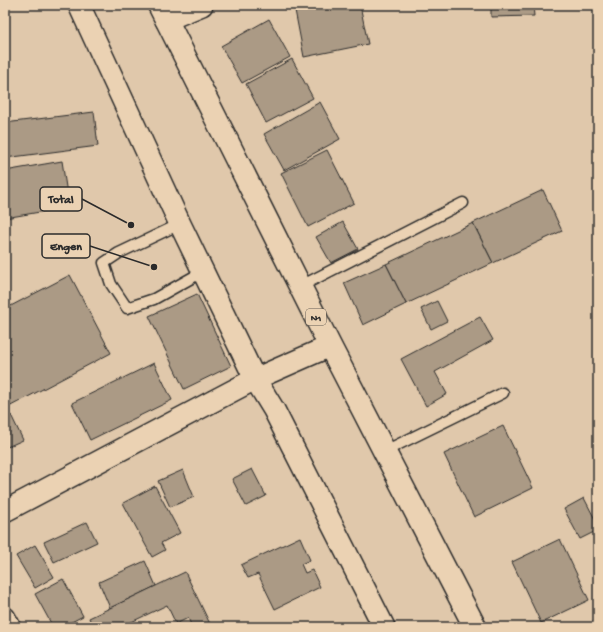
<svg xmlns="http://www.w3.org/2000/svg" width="603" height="632" viewBox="0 0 603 632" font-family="'Gochi Hand',sans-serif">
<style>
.building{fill:#ab9a85;stroke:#2b2b2b}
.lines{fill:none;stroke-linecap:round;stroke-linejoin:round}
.service-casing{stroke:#2b2b2b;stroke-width:13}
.minor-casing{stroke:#2b2b2b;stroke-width:24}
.trunk-casing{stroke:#2b2b2b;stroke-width:25}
.service{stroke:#ebd2b3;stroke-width:10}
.minor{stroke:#ebd2b3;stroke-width:21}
.trunk{stroke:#ebd2b3;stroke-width:22}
.labels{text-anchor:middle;stroke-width:3.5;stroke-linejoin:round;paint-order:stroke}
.shield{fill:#ebd2b3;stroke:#655d54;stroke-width:1}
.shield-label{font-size:10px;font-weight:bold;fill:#2b2b2b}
.leader{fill:none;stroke:#2b2b2b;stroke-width:1.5}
.callout-dot{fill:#2b2b2b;stroke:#ebd2b3;stroke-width:1.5}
.callout{fill:#ebd2b3;stroke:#2b2b2b;stroke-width:1.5}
.callout-label{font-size:12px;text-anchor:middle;font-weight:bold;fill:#2b2b2b}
</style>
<rect width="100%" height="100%" fill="#e0c8ab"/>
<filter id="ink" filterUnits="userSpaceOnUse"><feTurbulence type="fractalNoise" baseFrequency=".025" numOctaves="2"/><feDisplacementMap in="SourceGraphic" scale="8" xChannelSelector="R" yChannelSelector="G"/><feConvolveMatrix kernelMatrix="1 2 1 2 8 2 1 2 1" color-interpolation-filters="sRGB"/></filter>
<g filter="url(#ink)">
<g class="building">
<path d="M294 5H360L368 44 304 57Z"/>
<path d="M491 5H533L534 16 491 17Z"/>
<path d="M269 19 290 57 242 83 221 46Z"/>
<path d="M292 59 313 98 266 123 246 84Z"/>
<path d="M320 102 340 139 284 170 264 134Z"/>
<path d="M94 112 98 146 5 158V123Z"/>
<path d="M327 150 354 203 308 227 281 173Z"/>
<path d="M62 161 69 207 5 218V171Z"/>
<path d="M543 190 562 231 493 263 473 223Z"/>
<path d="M343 222 358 249 331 263 316 237Z"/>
<path d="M473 223 493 263 406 304 386 264Z"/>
<path d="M386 264 406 304 363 325 344 283Z"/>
<path d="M70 275 111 353 5 409V309Z"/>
<path d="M197 294 231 366 184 389 149 316Z"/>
<path d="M437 301 447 321 431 329 421 309Z"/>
<path d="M480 317 493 340 435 372 447 394 426 406 401 359Z"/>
<path d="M154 363 172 400 90 440 72 403Z"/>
<path d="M11 415 23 440 5 448V418Z"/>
<path d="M503 426 533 488 474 517 444 454Z"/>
<path d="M252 469 266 496 246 506 232 479Z"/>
<path d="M183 470 194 497 170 507 158 481Z"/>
<path d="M155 486 180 533 161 543 165 550 152 557 123 503Z"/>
<path d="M584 498 598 525V530L580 539 564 509Z"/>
<path d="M87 522 97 542 54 562 44 542Z"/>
<path d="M300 537 310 560 301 564 305 573 312 570 320 587 275 609 258 574 248 578 241 565Z"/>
<path d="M560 539 589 600 541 623 512 562Z"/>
<path d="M35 545 54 577 35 588 16 556Z"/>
<path d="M145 561 156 586 110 608 99 582Z"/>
<path d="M185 572 211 626 192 627 188 618 176 624 167 605 121 627H93L89 618Z"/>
<path d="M63 579 83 616 62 627H53L35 594Z"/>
</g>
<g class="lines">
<g class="service-casing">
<g id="service">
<path d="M180 224 119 253 104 263 111 284 127 308 154 299 204 271"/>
<path d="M301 286 463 203"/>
<path d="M385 451 503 393"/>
</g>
</g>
<g class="minor-casing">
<g id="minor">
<path d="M79 5 180 224 255 379 274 410 384 627"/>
<path d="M166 20 202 5"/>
<path d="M5 511 255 379 330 346"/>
<path d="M5 618 10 627"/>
</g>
</g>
<g class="trunk-casing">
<path id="trunk" d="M159 5 330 346 475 627"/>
</g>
<use href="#service" class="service"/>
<use href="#minor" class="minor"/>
<use href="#trunk" class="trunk"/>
</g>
</g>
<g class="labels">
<rect class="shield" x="306" y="309" width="20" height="16" rx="3"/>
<g class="shield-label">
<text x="316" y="321">N1</text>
</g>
</g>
<path class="leader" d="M131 225L82 199M154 267L90 246"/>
<g class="callout-dot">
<circle cx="131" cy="225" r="4"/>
<circle cx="154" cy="267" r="4"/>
</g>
<g class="callout">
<rect x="40" y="187" width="42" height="24" rx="4"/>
<rect x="42" y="234" width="48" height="24" rx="4"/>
</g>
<g class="callout-label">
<text x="61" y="203">Total</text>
<text x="66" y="250">Engen</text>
</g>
<rect width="603" height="632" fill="none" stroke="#ebd2b3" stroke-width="20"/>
<rect x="10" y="10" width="583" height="612" fill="none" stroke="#2b2b2b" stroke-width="1.5" filter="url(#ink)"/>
</svg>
